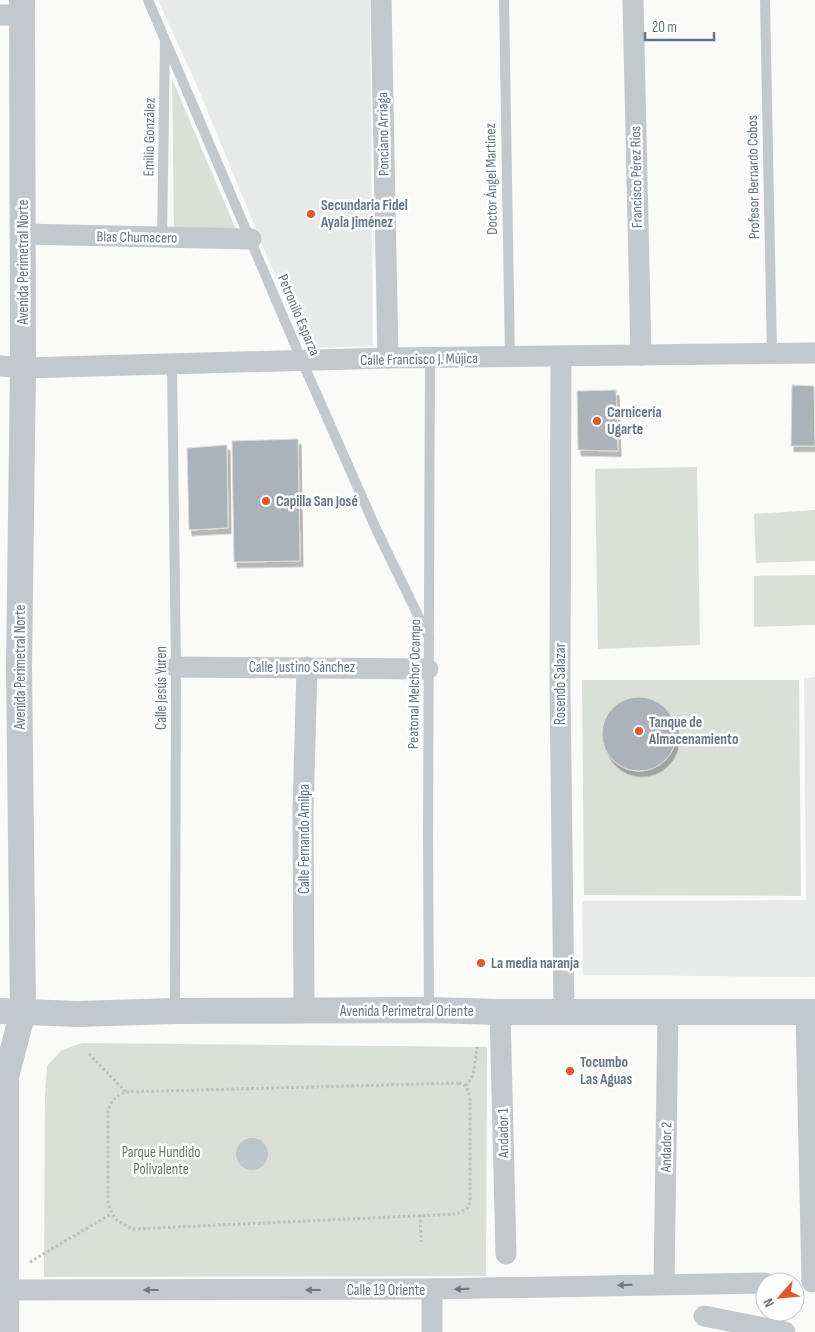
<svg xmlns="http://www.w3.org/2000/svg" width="815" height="1332" viewBox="0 0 815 1332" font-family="'Sofia Sans Condensed',sans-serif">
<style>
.built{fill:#e8e9e9}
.green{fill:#dadfd7}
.water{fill:#bbc7cb}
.building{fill:#aab3b9;stroke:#dcdcda;filter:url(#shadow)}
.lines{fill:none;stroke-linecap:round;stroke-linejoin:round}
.path{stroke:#bbbfc2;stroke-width:3;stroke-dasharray:2.5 2.5;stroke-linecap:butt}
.service{stroke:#c3c8cc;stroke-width:10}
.minor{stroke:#c3c8cc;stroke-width:21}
.tertiary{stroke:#c3c8cc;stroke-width:26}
.oneway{fill:#6a7a87}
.poi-dot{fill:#e4572e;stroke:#fff;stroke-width:2}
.labels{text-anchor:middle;stroke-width:5;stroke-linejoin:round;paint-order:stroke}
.street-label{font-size:15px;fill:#657683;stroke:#fff}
.poi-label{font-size:15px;font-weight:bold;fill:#657683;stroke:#fff;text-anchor:start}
.park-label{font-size:15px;fill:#687a64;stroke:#fff}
</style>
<defs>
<filter id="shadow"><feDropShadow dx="3" dy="5.5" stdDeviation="0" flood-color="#0004"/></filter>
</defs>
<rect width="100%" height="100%" fill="#fafaf8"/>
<g class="built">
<path d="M158 0H370L373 346 305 348 195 81Z"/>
<path d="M815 677V977L583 975 582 901 806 900 804 678Z"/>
</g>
<g class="green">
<path d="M172 79 238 234 174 231Z"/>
<path d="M697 467 700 645 598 649 595 469Z"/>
<path d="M815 510V561L756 563 754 514Z"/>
<path d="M815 575V625L754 627V576Z"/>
<path d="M582 680H799L801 896 584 895Z"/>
<path d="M82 1043 487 1047 486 1276 44 1277 45 1095 47 1066 62 1050Z"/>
</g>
<circle class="water" cx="252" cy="1154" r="16"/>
<g class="building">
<path d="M792 385 814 386 815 446H791Z"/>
<path d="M616 390 618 451 578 450 577 391Z"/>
<path d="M298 439 300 561 234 562 232 441Z"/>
<path d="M227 445 228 528 189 530 187 448Z"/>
<circle cx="639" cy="734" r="37"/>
</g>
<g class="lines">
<g class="path">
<path d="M89 1054 126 1092"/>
<path d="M459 1083 466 1086 470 1097V1202L468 1208 457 1214 134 1229C117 1222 113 1220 108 1202V1110C112 1100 116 1096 126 1092Z"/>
<path d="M466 1086 473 1076 477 1047"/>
<path d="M420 1215 421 1242"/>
<path d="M30 1262 111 1214"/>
</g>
<g class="service">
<path d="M148 0 302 361 377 531 429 638"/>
<path d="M504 0 510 358"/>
<path d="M765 0 772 354"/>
<path d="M162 237 165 43"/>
<path d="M172 365 176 667 175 1011"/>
<path d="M429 1010 428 836 430 359"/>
</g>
<g class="minor">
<path d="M381 0 388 358"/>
<path d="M633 0 641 355"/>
<path d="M0 15H22"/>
<path d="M23 234 251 239"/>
<path d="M561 356 560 685 564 1011"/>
<path d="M0 366 23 368 388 358 815 353"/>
<path d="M176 667 428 669"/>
<path d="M304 1011 303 812 307 667"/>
<path d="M500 1012 506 1254"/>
<path d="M806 1012 812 1282"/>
<path d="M664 1284 668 1011"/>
<path d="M432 1289V1332"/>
<path d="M7 1290 432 1289 765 1283"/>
<path d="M704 1316 785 1332"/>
</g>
<g class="tertiary">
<path d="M0 1011 77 1014 175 1011 429 1010 500 1012H815"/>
<path d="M6 1332V1077L23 1011 19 667 23 368 22 0"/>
</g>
</g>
<defs><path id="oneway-solid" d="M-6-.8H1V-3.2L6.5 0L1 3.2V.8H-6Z" transform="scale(1.25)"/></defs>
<g class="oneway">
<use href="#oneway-solid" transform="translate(625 1285) rotate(179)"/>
<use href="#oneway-solid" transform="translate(462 1289) rotate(179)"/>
<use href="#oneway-solid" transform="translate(151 1290) rotate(-180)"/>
<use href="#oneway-solid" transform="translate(313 1290) rotate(180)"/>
</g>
<g class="poi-dot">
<circle cx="311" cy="214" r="5"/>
<circle cx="597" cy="421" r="5"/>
<circle cx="266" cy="501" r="5"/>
<circle cx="639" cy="731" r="5"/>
<circle cx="481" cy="963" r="5"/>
<circle cx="570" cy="1071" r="5"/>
</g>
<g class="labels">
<g class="street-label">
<text transform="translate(383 134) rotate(-91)" y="5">Ponciano Arriaga</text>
<text transform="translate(149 137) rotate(-89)" y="5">Emilio González</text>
<text transform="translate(636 177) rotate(-91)" y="5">Francisco Pérez Ríos</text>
<text transform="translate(753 177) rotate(-91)" y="5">Profesor Bernardo Cobos</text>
<text transform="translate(491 179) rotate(-91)" y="5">Doctor Ángel Martínez</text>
<text transform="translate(137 237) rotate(1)" y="5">Blas Chumacero</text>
<text transform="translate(23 262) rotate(-90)" y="5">Avenida Perimetral Norte</text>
<text transform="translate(299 315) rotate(67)" y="5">Petronilo Esparza</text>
<text transform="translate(419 359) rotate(-1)" y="5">Calle Francisco J. Mújica</text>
<text transform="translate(20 667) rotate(-90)" y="5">Avenida Perimetral Norte</text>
<text x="302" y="672">Calle Justino Sánchez</text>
<text transform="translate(414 684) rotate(-89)" y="5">Peatonal Melchor Ocampo</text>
<text transform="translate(560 684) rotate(-90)" y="5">Rosendo Salazar</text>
<text transform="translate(161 688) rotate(-90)" y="5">Calle Jesús Yuren</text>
<text transform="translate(304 839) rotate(-90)" y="5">Calle Fernando Amilpa</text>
<text x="407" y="1016">Avenida Perimetral Oriente</text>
<text transform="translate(503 1133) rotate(-91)" y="5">Andador 1</text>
<text transform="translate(666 1147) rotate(-89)" y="5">Andador 2</text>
<text x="386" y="1295">Calle 19 Oriente</text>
</g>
<g class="poi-label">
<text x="321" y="210">Secundaria Fidel<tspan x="321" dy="17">Ayala Jiménez</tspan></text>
<text x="607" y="417">Carnicería<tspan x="607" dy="17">Ugarte</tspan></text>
<text x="276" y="506">Capilla San José</text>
<text x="649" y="727">Tanque de<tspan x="649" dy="17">Almacenamiento</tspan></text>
<text x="491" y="968">La media naranja</text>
<text x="580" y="1067">Tocumbo<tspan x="580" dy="17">Las Aguas</tspan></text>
</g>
<g class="park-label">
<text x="161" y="1157">Parque Hundido<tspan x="161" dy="17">Polivalente</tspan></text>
</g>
</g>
<g transform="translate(780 1297) rotate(243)"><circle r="24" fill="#ffffff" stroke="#c1c8cd"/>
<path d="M0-4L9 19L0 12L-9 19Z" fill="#e4572e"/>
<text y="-8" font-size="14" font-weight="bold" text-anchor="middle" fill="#657683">N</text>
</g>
<path d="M645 32v8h69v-8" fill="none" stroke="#657683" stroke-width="2.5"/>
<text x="652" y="32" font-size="15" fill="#657683" stroke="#ffffff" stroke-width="4" paint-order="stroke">20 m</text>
</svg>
